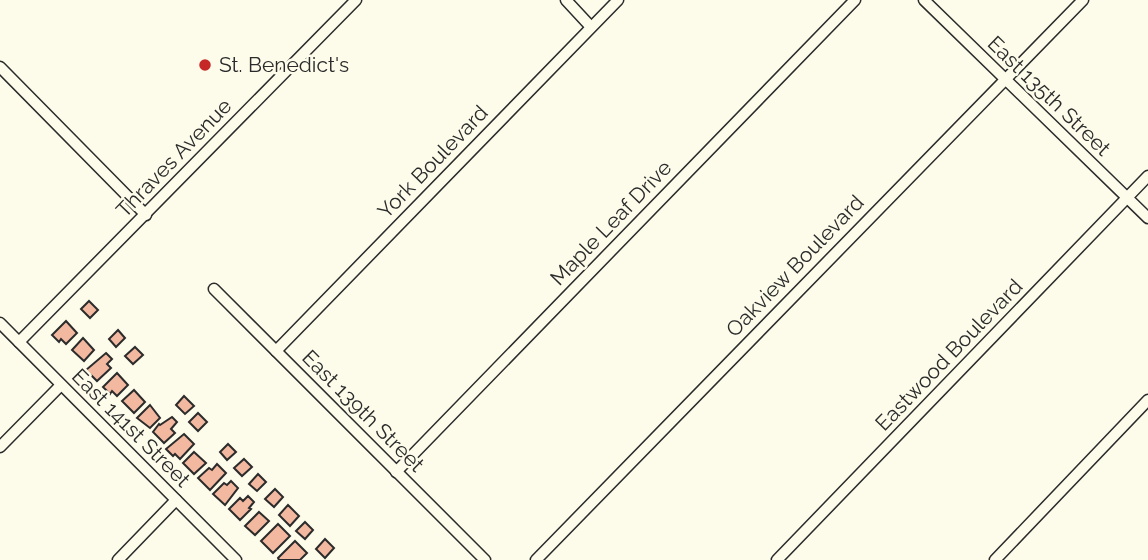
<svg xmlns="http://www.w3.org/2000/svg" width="1148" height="560" viewBox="0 0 1148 560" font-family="Raleway,sans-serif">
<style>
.building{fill:#f2b8a0;stroke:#2b2b2b;stroke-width:2}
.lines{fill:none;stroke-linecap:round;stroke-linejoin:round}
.minor-casing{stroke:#2b2b2b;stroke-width:13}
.minor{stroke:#fdfbea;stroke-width:10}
.poi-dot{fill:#c62828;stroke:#fdfbea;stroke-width:2.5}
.labels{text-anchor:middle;stroke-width:5;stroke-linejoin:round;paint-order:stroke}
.poi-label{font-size:21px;fill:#2b2b2b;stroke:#fdfbea;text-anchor:start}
.street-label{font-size:21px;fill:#2b2b2b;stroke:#fdfbea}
</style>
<rect width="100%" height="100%" fill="#fdfbea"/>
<g class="building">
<path d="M89 301 98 310 90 318 81 309Z"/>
<path d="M66 321 77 333 66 344 61 339 59 342 52 335Z"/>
<path d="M118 330 125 338 116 347 109 339Z"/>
<path d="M83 338 94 350 84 361 72 350Z"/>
<path d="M135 347 143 355 133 364 125 356Z"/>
<path d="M106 353 112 359 107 364 111 368 97 381 86 370Z"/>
<path d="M117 373 128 385 117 396 112 391 110 394 103 387Z"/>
<path d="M134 390 145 402 134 413 122 401Z"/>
<path d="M184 396 194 406 185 414 176 405Z"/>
<path d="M150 405 160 418 150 428 137 418Z"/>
<path d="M198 413 207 422 198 431 189 422Z"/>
<path d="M172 417 177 422 171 429 175 433 164 443 153 432 159 424 160 425Z"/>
<path d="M184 434 194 444 180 459 175 454 173 456 166 449Z"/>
<path d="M228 444 236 452 227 460 220 452Z"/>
<path d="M194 452 206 463 194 474 183 463Z"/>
<path d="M244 459 252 467 242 476 234 468Z"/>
<path d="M217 464 226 473 210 490 198 478 209 468 212 470Z"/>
<path d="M258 474 266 482 257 491 249 484Z"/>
<path d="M231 481 238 488 225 505 213 494 224 483 227 485Z"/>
<path d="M275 489 283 497 274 507 265 499Z"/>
<path d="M248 496 254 502 249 508 251 509 240 520 229 509 240 498 243 501Z"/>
<path d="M288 505 299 516 290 526 279 515Z"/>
<path d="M259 512 269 521 255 535 245 526Z"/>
<path d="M305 522 313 530 305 539 296 531Z"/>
<path d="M278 524 290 536 273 553 261 541Z"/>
<path d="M325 539 334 548 325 558 316 549Z"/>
<path d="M295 541 307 553 300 560H279L278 558Z"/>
</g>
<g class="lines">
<g class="minor-casing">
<g id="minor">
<path d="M566 0 591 27"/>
<path d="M924 0 1148 218"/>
<path d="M0 67 146 215"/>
<path d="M214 289 485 560"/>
<path d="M0 323 236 560"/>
<path d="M19 342 356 0"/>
<path d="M276 351 618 0"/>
<path d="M0 447 61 385"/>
<path d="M396 472 855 0"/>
<path d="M118 560 176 500"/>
<path d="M536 560 1083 0"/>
<path d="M777 560 1148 176"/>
<path d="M995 560 1148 400"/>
</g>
</g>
<use href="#minor" class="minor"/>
</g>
<circle class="poi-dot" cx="205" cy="65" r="7"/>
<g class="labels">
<g class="poi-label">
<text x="219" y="72">St. Benedict's</text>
</g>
<g class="street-label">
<text transform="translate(1049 96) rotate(44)" y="7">East 135th Street</text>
<text transform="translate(174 158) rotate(-46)" y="7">Thraves Avenue</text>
<text transform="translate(433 162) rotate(-46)" y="7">York Boulevard</text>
<text transform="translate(611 223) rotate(-46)" y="7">Maple Leaf Drive</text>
<text transform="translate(795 266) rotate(-46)" y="7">Oakview Boulevard</text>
<text transform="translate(949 355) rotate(-46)" y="7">Eastwood Boulevard</text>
<text transform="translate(363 411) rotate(45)" y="7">East 139th Street</text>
<text transform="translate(131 428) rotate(45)" y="7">East 141st Street</text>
</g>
</g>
</svg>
